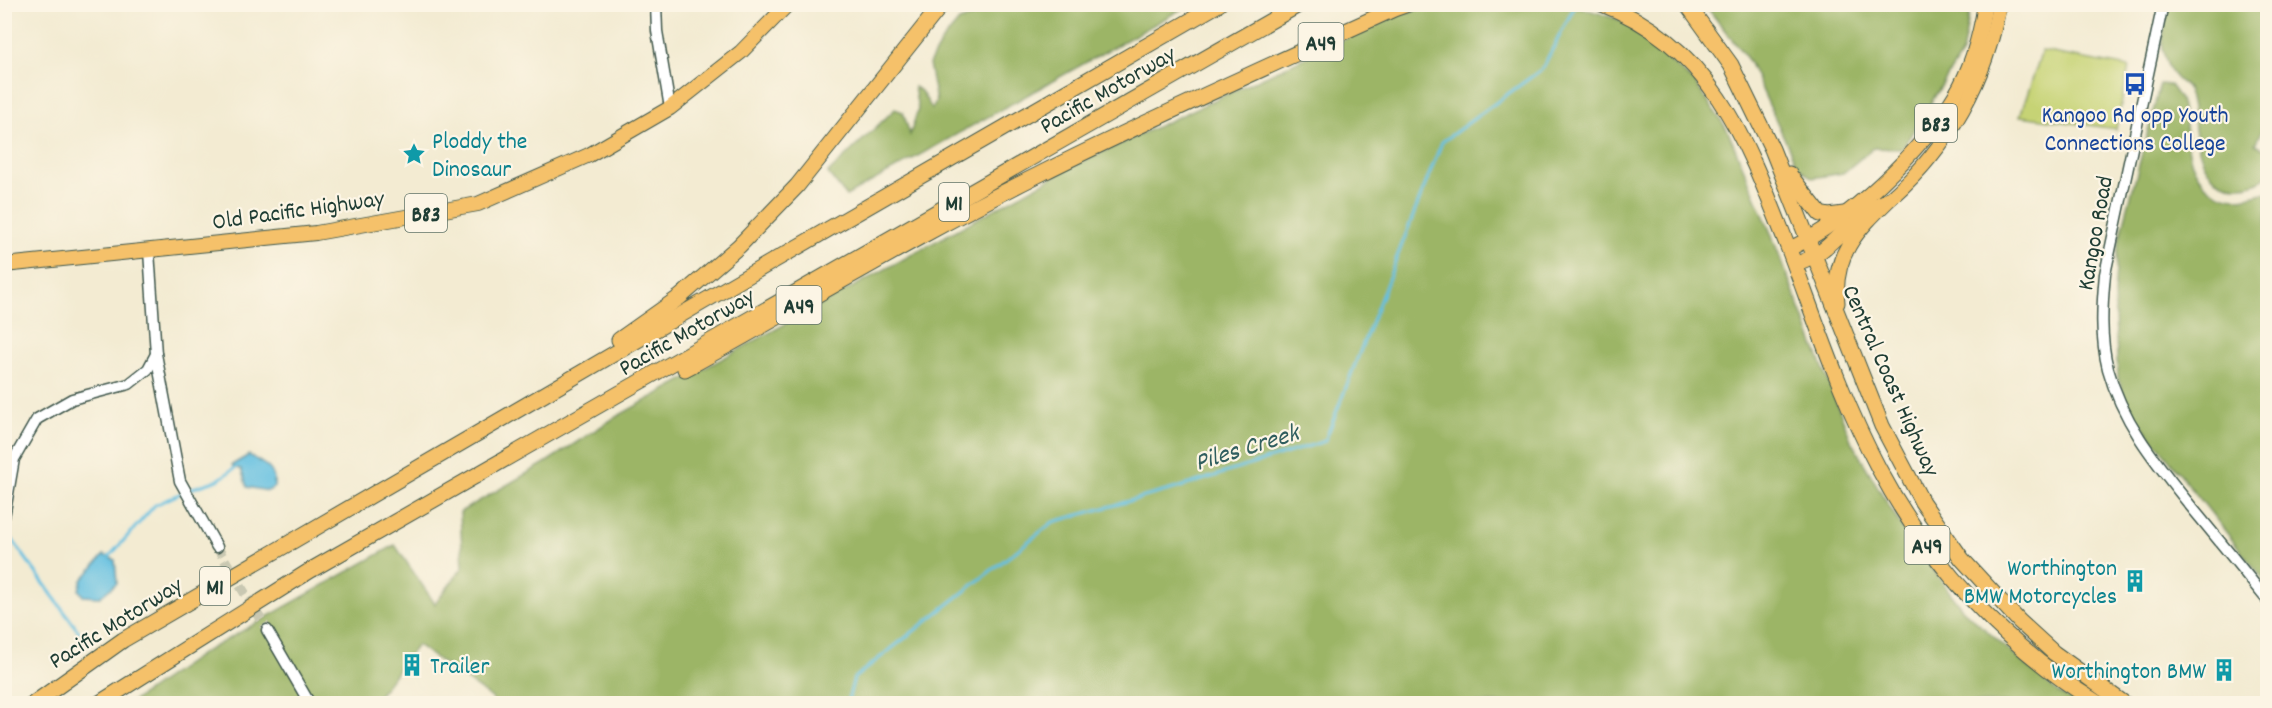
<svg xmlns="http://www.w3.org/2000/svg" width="2272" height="708" viewBox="0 0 2272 708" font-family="Dekko,sans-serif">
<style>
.green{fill:#c6d374;stroke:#728854;stroke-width:1.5}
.forest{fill:#9cb566;stroke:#5e794d;stroke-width:1.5}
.water{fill:#63c0e1;stroke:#417e8a;stroke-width:1.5}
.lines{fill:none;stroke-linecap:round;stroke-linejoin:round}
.stream{stroke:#63c0e1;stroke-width:3}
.minor-tunnel{stroke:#c9c8b2;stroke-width:10;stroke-dasharray:10 5;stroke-linecap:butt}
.minor-casing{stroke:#3f574c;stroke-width:13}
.major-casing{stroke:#3f574c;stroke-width:16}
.highway-casing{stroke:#3f574c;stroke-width:17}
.minor{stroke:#fff;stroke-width:10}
.major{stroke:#f5c16b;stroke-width:14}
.highway{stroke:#f5c16b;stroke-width:15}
.labels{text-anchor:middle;stroke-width:4.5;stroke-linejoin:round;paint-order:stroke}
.shield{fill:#fcf5e5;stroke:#617469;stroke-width:1.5}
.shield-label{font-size:22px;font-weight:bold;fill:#1f3d34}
.street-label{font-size:24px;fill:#1f3d34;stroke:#fcf5e5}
.transit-label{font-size:24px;fill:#164399;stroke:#fcf5e5}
.culture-label{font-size:24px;fill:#0d838f;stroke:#fcf5e5;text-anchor:start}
.water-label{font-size:26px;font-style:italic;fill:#305e5f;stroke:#fcf5e5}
</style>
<rect width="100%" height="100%" fill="#fcf5e5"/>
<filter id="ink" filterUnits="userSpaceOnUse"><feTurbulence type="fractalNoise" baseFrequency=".0167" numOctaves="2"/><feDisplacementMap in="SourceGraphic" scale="12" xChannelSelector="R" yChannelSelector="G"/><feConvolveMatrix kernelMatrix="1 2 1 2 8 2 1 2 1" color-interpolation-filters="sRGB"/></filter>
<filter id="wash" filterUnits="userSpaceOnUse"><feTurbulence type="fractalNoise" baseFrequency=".008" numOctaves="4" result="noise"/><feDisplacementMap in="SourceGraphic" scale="24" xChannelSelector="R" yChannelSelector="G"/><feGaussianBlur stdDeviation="1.35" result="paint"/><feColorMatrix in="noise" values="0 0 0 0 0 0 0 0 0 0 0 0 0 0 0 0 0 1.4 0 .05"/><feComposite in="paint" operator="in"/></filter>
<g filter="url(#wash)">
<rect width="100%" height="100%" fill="#f3ebd2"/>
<path class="green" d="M2042 51 2129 67 2116 129 2020 116Z"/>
<g class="forest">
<path d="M1435 4 1573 5 1623 21 1694 82 1727 129 1770 231 1852 443 1902 528 1963 610 2058 693 2077 703 495 704 492 698 417 645 373 703 129 704 203 653 395 545 435 604 463 567 460 512 545 463 614 418 1073 166 1394 16Z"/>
<path d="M2170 4 2267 5 2268 97 2262 109 2267 113V120L2255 144 2267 151C2268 158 2270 172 2265 177 2251 190 2222 189 2211 174 2192 150 2197 119 2188 91 2187 86 2180 82 2176 78 2168 70 2165 60 2163 50 2161 35 2166 19 2170 4Z"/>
<path d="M1009 5H1189L846 196 828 173 895 109 903 112 910 135 918 109 914 87 921 91 932 109 936 101 929 64 942 41 959 21Z"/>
<path d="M1705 5H1971L1962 53 1902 149 1873 148 1843 173 1812 178 1797 166 1749 61Z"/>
<path d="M2160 84 2170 85C2173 90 2178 95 2180 100 2190 131 2181 167 2211 189 2231 203 2245 198 2267 192V584L2130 410 2118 378 2114 294 2118 246Z"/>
</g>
<g class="water">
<path d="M249 455C264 465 276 467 274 487L268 491 247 487 241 469 235 468 232 465Z"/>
<path d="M104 555 115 560 117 583 100 597 83 596 79 590 82 580Z"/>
</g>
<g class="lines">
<g class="stream">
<path d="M11 538 84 639"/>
<path d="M109 557 155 505 190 489 218 480 235 468"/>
<path d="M847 704 854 678 1053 522 1177 488 1325 441 1442 142 1542 69 1576 4"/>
</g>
</g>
</g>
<g filter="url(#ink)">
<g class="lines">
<path class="minor-tunnel" d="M217 547 267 630"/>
<g class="minor-casing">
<g id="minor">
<path d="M656 4 657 31 670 108"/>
<path d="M2163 4 2105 274C2102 305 2100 338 2108 369 2123 424 2158 465 2193 509 2218 539 2243 570 2268 601"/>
<path d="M149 251 156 354 180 481 217 547"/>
<path d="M4 517 14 459 37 419 72 399 129 384 148 369 156 354"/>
<path d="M267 630 310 704"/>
</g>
</g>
<g class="major-casing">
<g id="major">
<path d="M1789 249C1849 221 1921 152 1955 95 1971 69 1980 35 1985 4"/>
<path d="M4 265 316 233 478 204 589 155 670 108 741 52 788 4"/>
<path d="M1795 265C1802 261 1809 259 1816 255 1835 242 1849 223 1867 209 1875 204 1885 203 1892 197 1949 146 1987 80 1999 4"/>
</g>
</g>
<g class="highway-casing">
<g id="highway">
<path d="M1602 4C1713 46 1748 145 1788 247 1816 321 1841 398 1879 469 1929 564 2006 647 2099 704"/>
<path d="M1687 4 1731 65 1772 149 1882 426 1922 502 1962 559 2019 621 2054 653 2125 704"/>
<path d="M1789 174 1820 214 1829 216 1844 214"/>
<path d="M1837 303C1832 255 1857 230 1889 199"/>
<path d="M619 340 680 297 739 246 797 186 942 4"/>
<path d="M685 369C803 304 919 234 1040 174 1156 116 1276 63 1394 9L1408 4"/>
<path d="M33 704 123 640 768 264 1219 4"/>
<path d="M98 704 311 570 1300 4"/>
</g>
</g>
<use href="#minor" class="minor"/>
<use href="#major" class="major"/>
<use href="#highway" class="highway"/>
</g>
</g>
<defs>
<g id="bus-bare" transform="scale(1.8)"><path d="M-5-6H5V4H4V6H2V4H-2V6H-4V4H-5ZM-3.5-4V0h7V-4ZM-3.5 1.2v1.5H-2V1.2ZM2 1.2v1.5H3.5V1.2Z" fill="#1a4fb4" stroke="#fcf5e5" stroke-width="2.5" paint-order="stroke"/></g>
<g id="sight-bare" transform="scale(1.8)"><path d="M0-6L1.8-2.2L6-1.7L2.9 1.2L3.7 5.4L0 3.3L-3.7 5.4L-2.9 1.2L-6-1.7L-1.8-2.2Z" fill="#0f9aa8" stroke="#fcf5e5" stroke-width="2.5" paint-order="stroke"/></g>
<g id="building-bare" transform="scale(1.8)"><path d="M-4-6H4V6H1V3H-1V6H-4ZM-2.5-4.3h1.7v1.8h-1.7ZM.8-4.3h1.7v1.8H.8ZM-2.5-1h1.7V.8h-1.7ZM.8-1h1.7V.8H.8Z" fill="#0f9aa8" stroke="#fcf5e5" stroke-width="2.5" paint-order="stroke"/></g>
</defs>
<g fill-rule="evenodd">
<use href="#bus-bare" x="2135" y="84"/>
<use href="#sight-bare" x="414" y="154"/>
<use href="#building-bare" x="2135" y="581"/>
<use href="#building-bare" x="412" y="665"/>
<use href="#building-bare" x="2224" y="670"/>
</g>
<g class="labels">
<g class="shield">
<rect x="1298.5" y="23" width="45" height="38" rx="4.5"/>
<rect x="1915" y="104" width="42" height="38" rx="4.5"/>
<rect x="939" y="183" width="30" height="38" rx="4.5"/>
<rect x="405" y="194" width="42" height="38" rx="4.5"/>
<rect x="776.5" y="286" width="45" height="38" rx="4.5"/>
<rect x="1904.5" y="526" width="45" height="38" rx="4.5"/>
<rect x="200" y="567" width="30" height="38" rx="4.5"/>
</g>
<g class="shield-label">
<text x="1321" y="50">A49</text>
<text x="1936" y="131">B83</text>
<text x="954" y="210">M1</text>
<text x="426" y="221">B83</text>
<text x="799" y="313">A49</text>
<text x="1927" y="553">A49</text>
<text x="215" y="594">M1</text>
</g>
<g class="street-label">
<text transform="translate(1107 89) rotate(-30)" y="8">Pacific Motorway</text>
<text transform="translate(298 209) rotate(-8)" y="8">Old Pacific Highway</text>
<text transform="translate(2094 233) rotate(-80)" y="8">Kangoo Road</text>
<text transform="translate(686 331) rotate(-30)" y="8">Pacific Motorway</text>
<text transform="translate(1892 380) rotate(66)" y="8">Central Coast Highway</text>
<text transform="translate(115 622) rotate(-32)" y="8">Pacific Motorway</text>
</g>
<g class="transit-label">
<text x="2135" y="122">Kangoo Rd opp Youth<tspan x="2135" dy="28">Connections College</tspan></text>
</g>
<g class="culture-label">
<text x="432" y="148">Ploddy the<tspan x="432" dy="28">Dinosaur</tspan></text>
<text x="2117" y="575" text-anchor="end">Worthington<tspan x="2117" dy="28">BMW Motorcycles</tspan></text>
<text x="430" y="673">Trailer</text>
<text x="2206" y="678" text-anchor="end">Worthington BMW</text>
</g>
<g class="water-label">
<text transform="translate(1246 446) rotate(-17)" y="9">Piles Creek</text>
</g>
</g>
<rect width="2272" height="708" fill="none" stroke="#fcf5e5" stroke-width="24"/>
</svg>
